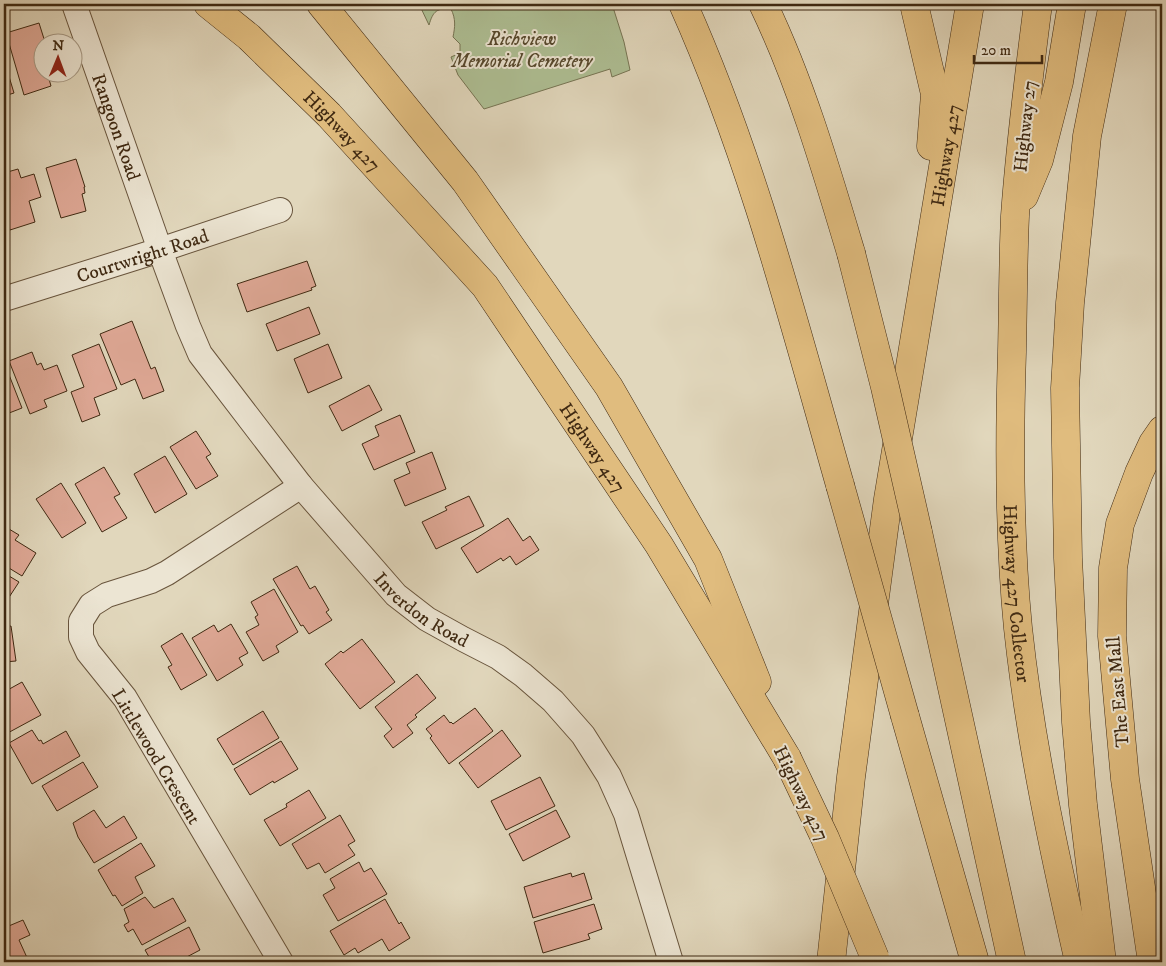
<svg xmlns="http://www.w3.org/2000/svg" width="1166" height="966" viewBox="0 0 1166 966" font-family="'IM FELL DW Pica',serif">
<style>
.green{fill:#aebf94;stroke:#767453}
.building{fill:#e0a997;stroke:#3f2912}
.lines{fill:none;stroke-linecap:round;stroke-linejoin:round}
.minor-casing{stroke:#68543c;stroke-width:26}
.major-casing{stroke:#3f2912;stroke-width:29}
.highway-casing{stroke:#3f2912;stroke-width:29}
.minor{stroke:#ece5d3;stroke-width:24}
.major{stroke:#e0bc7e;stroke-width:28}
.highway{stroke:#e0bc7e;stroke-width:28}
.highway-bridge-casing{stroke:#3f2912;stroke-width:29;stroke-linecap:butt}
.highway-bridge{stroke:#e0bc7e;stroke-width:28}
.labels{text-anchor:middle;stroke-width:4;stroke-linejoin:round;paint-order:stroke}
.park-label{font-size:19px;font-style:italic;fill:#55472c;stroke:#ece5d3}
.street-label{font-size:19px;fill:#3f2912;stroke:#ece5d3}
</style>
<rect width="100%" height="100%" fill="#e1d7bc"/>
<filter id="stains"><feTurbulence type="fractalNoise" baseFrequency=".004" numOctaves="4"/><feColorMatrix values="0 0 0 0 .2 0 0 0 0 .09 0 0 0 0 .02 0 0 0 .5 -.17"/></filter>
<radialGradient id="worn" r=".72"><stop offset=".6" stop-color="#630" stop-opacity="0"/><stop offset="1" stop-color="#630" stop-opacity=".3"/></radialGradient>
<path class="green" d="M419 4H612L624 42 630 70 612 77 610 69 484 109 458 75 451 57 460 53V44L453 37C455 27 456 19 451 9 437 8 433 11 429 25Z"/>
<g class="building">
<path d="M39 23 45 42H42V49L40 50 42 57V72H47L51 86 24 95 6 33Z"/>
<path d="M4 60 14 93 4 96Z"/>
<path d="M76 159 85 187H84L85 193 82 194 86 211 61 218 46 168Z"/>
<path d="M18 169 21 178 34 174 41 197 29 201 35 222 10 230 4 210V183L5 182 4 173Z"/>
<path d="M307 261 316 286 311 288 312 290 247 312 237 284Z"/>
<path d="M309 307 320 334 277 351 266 324Z"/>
<path d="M132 321 151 369 155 367 164 391 143 399 135 379 121 385 100 334Z"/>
<path d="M99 344 117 389 94 398 100 415 82 422 71 392 84 387 72 355Z"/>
<path d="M328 344 342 378 308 393 294 359Z"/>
<path d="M32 352 37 365 41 363 44 370 57 365 67 391 44 400 47 407 30 414 9 361Z"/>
<path d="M4 362 22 408 4 415Z"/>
<path d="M369 385 382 410 342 431 329 406Z"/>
<path d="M400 415 415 452 374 470 362 444 379 436 375 426Z"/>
<path d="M196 431 211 454 206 457 218 476 196 489 170 447Z"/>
<path d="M432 452 446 489 405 506 394 480 410 473 406 463Z"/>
<path d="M165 456 187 494 155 513 134 474Z"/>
<path d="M104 467 120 494 114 497 127 518 102 532 75 484Z"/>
<path d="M61 483 86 523 62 538 36 499Z"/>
<path d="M469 496 484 526 436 549 422 522 447 510 445 507Z"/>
<path d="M508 518 523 541 530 536 539 550 516 565 510 556 503 561 501 558 477 573 461 548Z"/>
<path d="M4 526 19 535 15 540 36 553 22 576 4 565Z"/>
<path d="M297 566 310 589 315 586 329 610 326 612 332 620 309 634 303 625 301 626 273 579Z"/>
<path d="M4 573 19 582 4 605Z"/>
<path d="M274 589 298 632 276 646 279 652 263 661 246 632 259 625 255 617 258 615 251 602Z"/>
<path d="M231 624 248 653 239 658 243 665 217 681 192 638 214 625 218 632Z"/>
<path d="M11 626 16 661 4 662V627Z"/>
<path d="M182 633 207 675 181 690 168 667 172 665 161 646Z"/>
<path d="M362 639 395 682 360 709 325 664 341 651 343 653Z"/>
<path d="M417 674 436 698 415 715 417 717 407 725 413 733 393 748 384 736 392 729 375 707Z"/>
<path d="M22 682 41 715 4 735V692Z"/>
<path d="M475 708 493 731 449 764 430 738 432 736 426 729 444 715 450 723 451 722 453 724Z"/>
<path d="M263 711 279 738 233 765 217 739Z"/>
<path d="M32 730 39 741 41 740 43 744 66 731 80 756 32 784 9 743Z"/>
<path d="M502 730 521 756 478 788 459 763Z"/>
<path d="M281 741 298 769 274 783 273 781 250 795 234 769Z"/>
<path d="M83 762 98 787 57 811 42 786Z"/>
<path d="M540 777 555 806 506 830 491 801Z"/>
<path d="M309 790 326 818 280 846 264 820 287 807 286 804Z"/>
<path d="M94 810 106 828 124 816 137 838 94 863 78 837 73 823Z"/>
<path d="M556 810 570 837 523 861 509 834Z"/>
<path d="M340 815 355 841 348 845 355 855 325 873 319 863 307 869 292 844Z"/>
<path d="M141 843 155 866 135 877 143 893 122 906 115 895 113 896 98 870Z"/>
<path d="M359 862 364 872 371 868 387 894 338 921 323 895 335 888 330 879Z"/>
<path d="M571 873 572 877 584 873 592 899 533 918 524 887Z"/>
<path d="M145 897 154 908 173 898 186 921 142 945 133 929 128 932 124 925 129 922 124 909Z"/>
<path d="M385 899 399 924 401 922 410 938 389 951 382 939 358 953 355 948 344 955 330 931Z"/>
<path d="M594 904 602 929 588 934 590 939 543 953 534 922Z"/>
<path d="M23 920 30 935 19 940 29 962H4V928Z"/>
<path d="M189 927 200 950 181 960 183 962H152L145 950Z"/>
</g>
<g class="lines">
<g class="minor-casing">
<g id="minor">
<path id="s1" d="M74 4 160 250 188 326 200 354 301 486 396 595 427 619 463 639 498 657 523 675 553 701 583 735 609 776 626 814 671 962"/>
<path id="s2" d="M4 299 160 250 280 210"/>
<path d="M281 962 125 698 88 652 81 637V621L91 605 107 595 151 581 167 573 301 486"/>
</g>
</g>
<g class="major-casing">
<path id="major" d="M1152 962 1125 779 1112 636 1113 568 1120 524 1139 473 1153 443 1162 430"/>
</g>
<g class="highway-casing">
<g id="highway">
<path id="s3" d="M208 4 249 37 329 115 485 286 659 545 787 758"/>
<path d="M321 4 465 181 609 387 708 559 757 682"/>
<path d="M683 4C752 158 794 323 840 485"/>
<path d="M763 4C801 83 826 169 851 253"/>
<path d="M914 4 935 94 931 146"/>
<path id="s4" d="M1038 4C1029 74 1020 145 1015 216 1013 261 1013 307 1012 352 1009 444 1009 537 1018 628 1030 741 1054 852 1079 962"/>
<path d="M1024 196 1039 160 1059 82 1072 4"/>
<path d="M918 532 1012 962"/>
<path d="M905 716 975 962"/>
<path id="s5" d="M831 962 851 777 888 499 970 4"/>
<path d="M1102 962 1083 805 1076 722 1068 558 1065 388 1070 303 1087 136 1113 4"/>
</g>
</g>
<use href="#minor" class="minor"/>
<use href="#major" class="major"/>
<use href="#highway" class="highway"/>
<g class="highway-bridge-casing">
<g id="highway-bridge">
<path d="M851 253 885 387 918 532"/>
<path d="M840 485 905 716"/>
<path d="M787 758 825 838 875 958"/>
</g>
</g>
<use href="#highway-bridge" class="highway-bridge"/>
</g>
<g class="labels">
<g class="park-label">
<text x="522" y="45">Richview<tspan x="522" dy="22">Memorial Cemetery</tspan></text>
</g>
<g class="street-label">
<text transform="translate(1024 126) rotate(-84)" y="7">Highway 27</text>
<text dy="7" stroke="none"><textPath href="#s1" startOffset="130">Rangoon Road</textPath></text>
<text dy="7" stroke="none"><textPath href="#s3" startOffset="185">Highway 427</textPath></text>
<text dy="7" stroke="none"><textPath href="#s5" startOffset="815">Highway 427</textPath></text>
<text dy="7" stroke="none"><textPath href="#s2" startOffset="145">Courtwright Road</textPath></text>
<text dy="7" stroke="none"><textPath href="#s3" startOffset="590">Highway 427</textPath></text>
<text dy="7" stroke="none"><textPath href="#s4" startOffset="591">Highway 427 Collector</textPath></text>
<text dy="7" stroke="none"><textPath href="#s1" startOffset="712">Inverdon Road</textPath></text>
<text transform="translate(1117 692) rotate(-95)" y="7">The East Mall</text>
<text transform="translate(157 756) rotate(59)" y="7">Littlewood Crescent</text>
<text transform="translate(802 793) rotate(64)" y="7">Highway 427</text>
</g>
</g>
<rect width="1166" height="966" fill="none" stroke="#e1d7bc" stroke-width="20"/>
<rect x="5" y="5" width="1156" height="956" fill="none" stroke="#3f2912" stroke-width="2.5"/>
<rect x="10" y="10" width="1146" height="946" fill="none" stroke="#3f2912"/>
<g transform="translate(58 58) rotate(1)"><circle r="24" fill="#ece5d3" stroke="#a79a86"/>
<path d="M0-4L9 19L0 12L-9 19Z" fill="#8f2418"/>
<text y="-8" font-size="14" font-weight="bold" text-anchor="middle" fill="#3f2912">N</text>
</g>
<path d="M974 55v8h68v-8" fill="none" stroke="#3f2912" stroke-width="2.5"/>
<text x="981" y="55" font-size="15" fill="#3f2912" stroke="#ece5d3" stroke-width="4" paint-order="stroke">20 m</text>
<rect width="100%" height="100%" filter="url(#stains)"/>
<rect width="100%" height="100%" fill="url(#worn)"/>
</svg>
